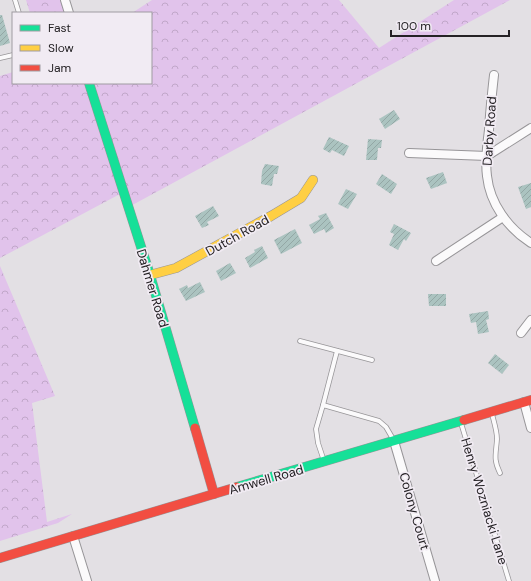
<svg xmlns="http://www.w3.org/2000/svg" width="531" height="581" viewBox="0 0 531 581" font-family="'DM Sans',sans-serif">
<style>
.forest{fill:url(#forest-crowns)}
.building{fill:url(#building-hatch)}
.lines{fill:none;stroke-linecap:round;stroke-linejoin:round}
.lane-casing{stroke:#979598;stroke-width:5.5}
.street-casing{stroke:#979598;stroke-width:10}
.fast-casing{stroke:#979598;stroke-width:10}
.slow-casing{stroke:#979598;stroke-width:10}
.jam-casing{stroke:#979598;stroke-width:10}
.lane{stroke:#fbfafb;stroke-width:4}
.street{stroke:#fbfafb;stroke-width:8}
.fast{stroke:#16e098;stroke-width:9}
.slow{stroke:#ffcf43;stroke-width:9}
.jam{stroke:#f24e42;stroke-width:9}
.labels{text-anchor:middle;stroke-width:3.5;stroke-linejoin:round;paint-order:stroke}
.street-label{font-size:13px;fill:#252225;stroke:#f1ebf3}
</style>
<defs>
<pattern id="forest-crowns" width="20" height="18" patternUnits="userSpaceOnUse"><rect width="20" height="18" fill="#e1c3eb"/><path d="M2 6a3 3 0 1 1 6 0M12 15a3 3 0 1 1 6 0" fill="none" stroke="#c1a7c9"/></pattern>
<pattern id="building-hatch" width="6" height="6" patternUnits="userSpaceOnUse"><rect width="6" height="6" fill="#abc3c0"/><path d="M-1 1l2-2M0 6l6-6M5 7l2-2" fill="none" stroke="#93a7a5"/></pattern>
</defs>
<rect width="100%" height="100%" fill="#e3e0e4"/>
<g class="forest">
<path d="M26 0H62L66 13H30Z"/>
<path d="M152 0H339L379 48 454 0H510L125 209 120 194 0 258V76L13 72V83H151V13H132Z"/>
<path d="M0 266 55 396 32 403 47 522 72 514 58 523 0 541Z"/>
</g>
<g class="building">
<path d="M0 15H2L10 43 0 46Z"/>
<path d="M394 110 400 119 385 129 379 119Z"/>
<path d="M329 137 349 146 344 156 332 150 330 153 323 149Z"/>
<path d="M368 139 382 140 381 148H378L377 160H366Z"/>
<path d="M265 164 279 166 277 174H274L272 186 261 184 262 171Z"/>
<path d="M443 172 447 183 431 189 426 178Z"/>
<path d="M382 174 397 184 391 194 376 184Z"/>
<path d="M531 183V207L526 209 518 187Z"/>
<path d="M346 189 357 194 348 209 338 204Z"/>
<path d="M213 206 219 216 207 222 209 225 202 228 195 216Z"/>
<path d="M326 213 334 228 326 233 324 229 314 234 309 225 320 219 318 216Z"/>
<path d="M394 224 411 233 406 241 404 239 398 250 389 245 394 234 390 232Z"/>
<path d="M295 229 302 243 281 254 274 240Z"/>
<path d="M262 246 268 258 250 268 245 258 255 252 254 250Z"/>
<path d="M230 263 236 273 221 281 216 271Z"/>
<path d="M200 282 205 292 186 301 179 289 187 285 188 288Z"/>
<path d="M428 294H446V306H429Z"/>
<path d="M488 311 489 319 486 320 489 332 478 334 476 322 471 323 469 314Z"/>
<path d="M495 354 509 365 502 374 488 363Z"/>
</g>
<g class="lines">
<g class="lane-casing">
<g id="lane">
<path d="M15 0 19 13"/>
<path d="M0 58 13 55"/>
<path d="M300 341 372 360"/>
<path d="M323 405 337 351"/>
<path d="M492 414C494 422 497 431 497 439 496 454 493 459 500 473"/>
<path d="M461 423 509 581"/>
<path d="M324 461 318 443 316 429 323 405 379 421 386 427 393 439"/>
</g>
</g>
<g class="street-casing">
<g id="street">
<path d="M65 0 69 13"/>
<path d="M494 75C492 93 490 111 489 130 487 145 485 161 487 176 490 204 508 228 531 243"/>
<path d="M409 153 487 156 531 128"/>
<path d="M436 261 503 217"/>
<path d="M521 333 531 320"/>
<path d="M524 402 531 428"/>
<path d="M394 441 435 581"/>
<path d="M73 536 87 581"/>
</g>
</g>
<g class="fast-casing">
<g id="fast">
<path d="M89 83 150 275 195 428"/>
<path d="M237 487 464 420"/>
</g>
</g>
<g class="slow-casing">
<path id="slow" d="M150 275 176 268 271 216 301 198 313 180"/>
</g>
<g class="jam-casing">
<g id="jam">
<path d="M464 420 531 400"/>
<path d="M195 428 214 494"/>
<path d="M0 558 237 487"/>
</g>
</g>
<use href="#lane" class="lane"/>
<use href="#street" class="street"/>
<use href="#fast" class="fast"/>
<use href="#slow" class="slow"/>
<use href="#jam" class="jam"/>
</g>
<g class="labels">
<g class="street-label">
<text transform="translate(489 131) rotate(-86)" y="5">Darby Road</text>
<text transform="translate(237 235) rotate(-29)" y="5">Dutch Road</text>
<text transform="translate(153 288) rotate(73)" y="5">Dahmer Road</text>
<text transform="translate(266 479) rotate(-16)" y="5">Amwell Road</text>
<text transform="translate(485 501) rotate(73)" y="5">Henry Wozniacki Lane</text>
<text transform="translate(415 511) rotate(74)" y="5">Colony Court</text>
</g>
</g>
<rect x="12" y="12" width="140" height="72" fill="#f1ebf3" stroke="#9f9ba1"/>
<rect x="20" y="25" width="20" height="6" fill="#16e098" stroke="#9f9ba1"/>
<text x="48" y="32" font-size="12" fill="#252225">Fast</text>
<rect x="20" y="45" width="20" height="6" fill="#ffcf43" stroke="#9f9ba1"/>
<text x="48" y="52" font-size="12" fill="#252225">Slow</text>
<rect x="20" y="65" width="20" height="6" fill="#f24e42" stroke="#9f9ba1"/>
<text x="48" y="72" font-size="12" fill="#252225">Jam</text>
<path d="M391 30v6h118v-6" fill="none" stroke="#252225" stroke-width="2"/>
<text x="397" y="30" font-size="12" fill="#252225" stroke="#f1ebf3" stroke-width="3" paint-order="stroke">100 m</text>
</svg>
